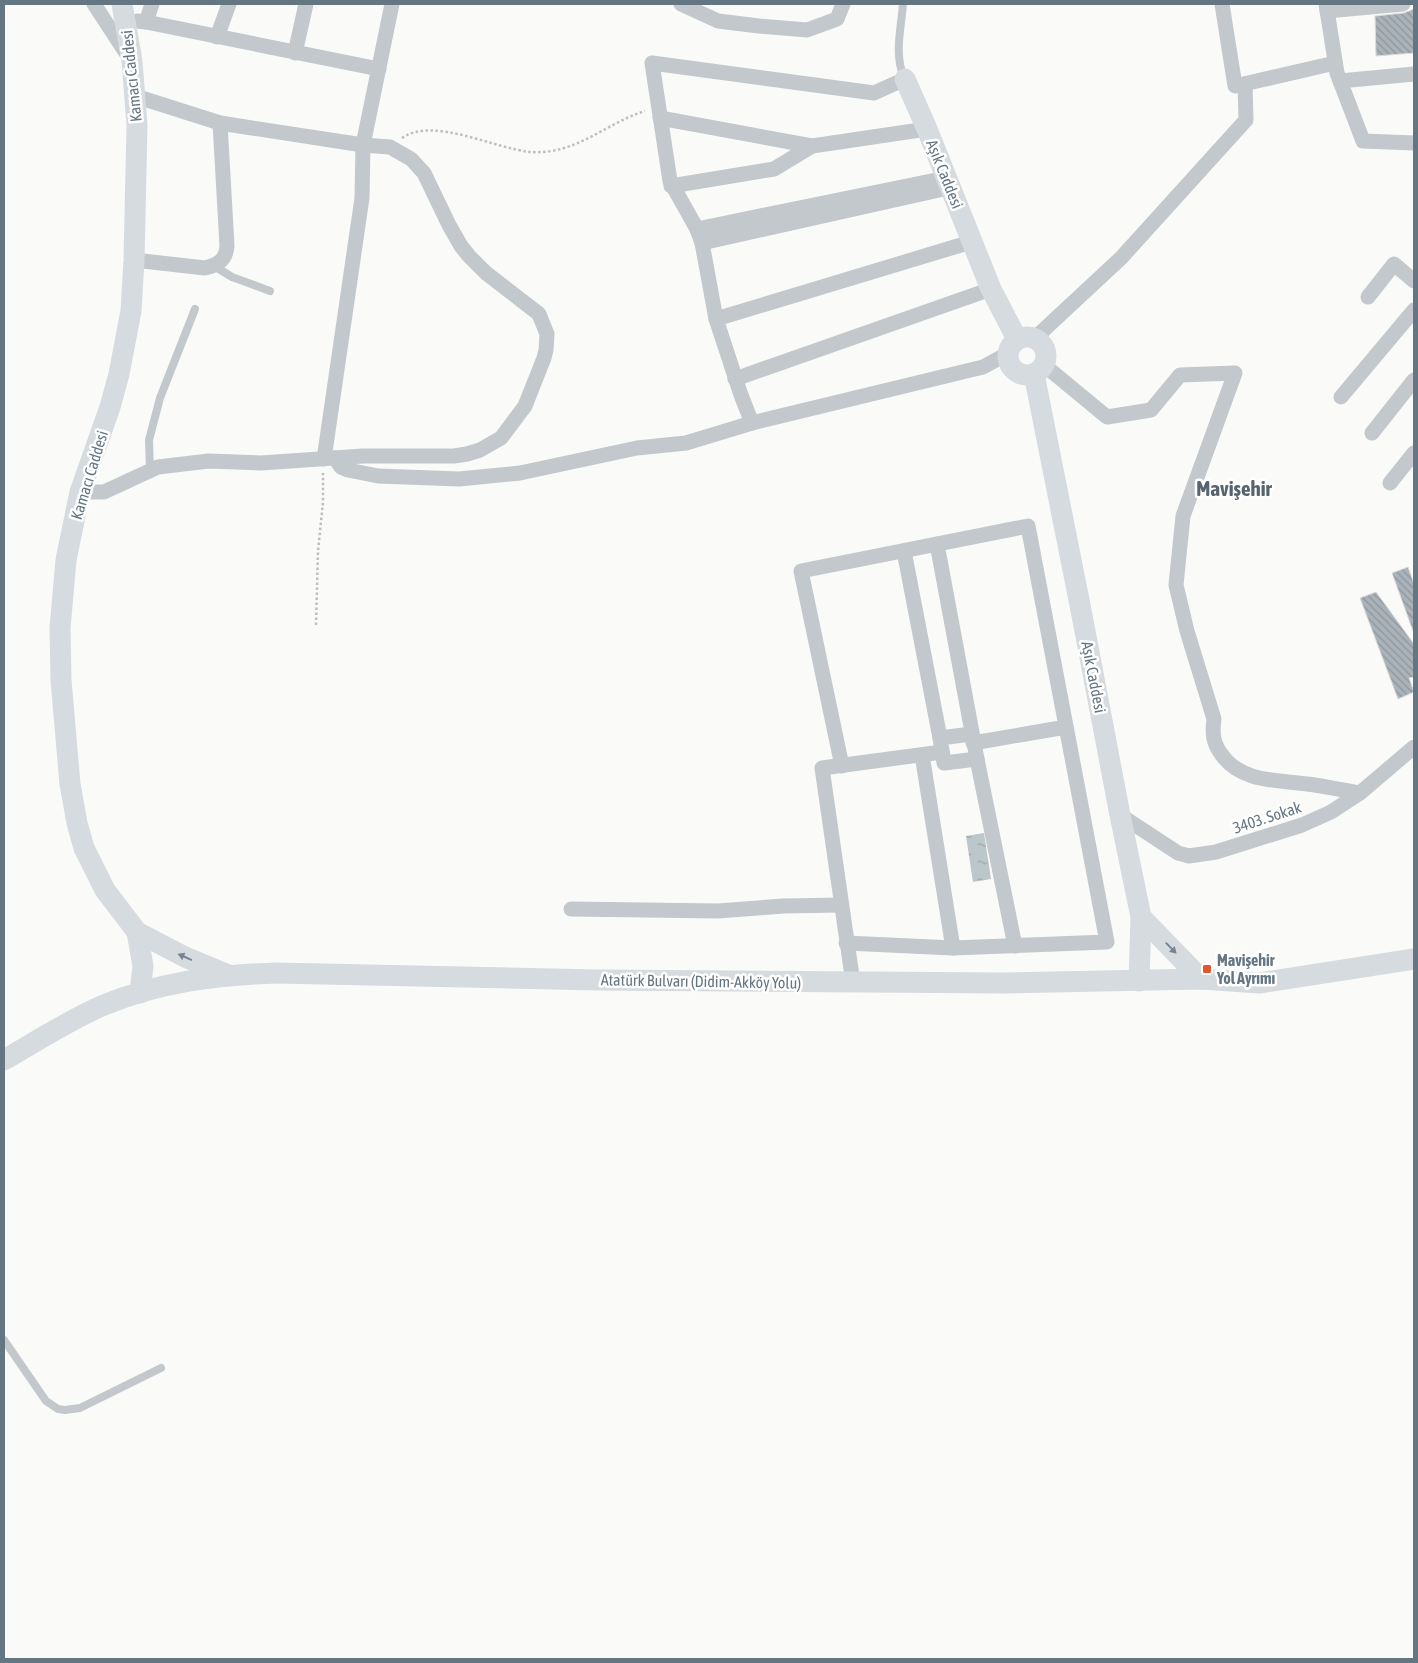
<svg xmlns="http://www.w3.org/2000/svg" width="1418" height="1663" viewBox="0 0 1418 1663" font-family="'Asap Condensed',sans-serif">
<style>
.water{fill:url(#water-ripples)}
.building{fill:url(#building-back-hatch);stroke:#dcdcda}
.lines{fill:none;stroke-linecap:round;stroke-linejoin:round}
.path{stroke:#bbbfc2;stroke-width:2.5;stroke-dasharray:2.5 2.5;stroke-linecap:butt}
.lane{stroke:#c3c8cc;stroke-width:8}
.street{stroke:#c3c8cc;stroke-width:15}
.secondary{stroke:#d6dbdf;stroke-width:21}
.oneway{fill:#768591}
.poi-dot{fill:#e4572e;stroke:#fff;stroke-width:2}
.labels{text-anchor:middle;stroke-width:5;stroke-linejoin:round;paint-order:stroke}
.street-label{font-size:16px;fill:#657683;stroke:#fff}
.poi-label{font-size:16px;font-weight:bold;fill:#657683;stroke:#fff;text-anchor:start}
.district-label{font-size:21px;font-weight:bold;fill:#57646e;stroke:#fff}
</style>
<defs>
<pattern id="water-ripples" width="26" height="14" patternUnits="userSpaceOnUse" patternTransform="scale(1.25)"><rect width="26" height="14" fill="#bbc7cb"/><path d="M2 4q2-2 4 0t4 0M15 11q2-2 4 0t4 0" fill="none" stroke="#9ca6aa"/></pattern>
<pattern id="building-back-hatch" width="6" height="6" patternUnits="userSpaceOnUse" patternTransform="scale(1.25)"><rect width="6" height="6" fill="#aab3b9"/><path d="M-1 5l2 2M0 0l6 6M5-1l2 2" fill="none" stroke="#8e969c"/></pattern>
</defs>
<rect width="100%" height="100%" fill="#fafaf8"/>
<path class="water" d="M984 833 991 879 973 882 966 836Z"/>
<g class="building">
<path d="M1414 9V53L1376 56 1375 16 1404 13Z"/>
<path d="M1408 567 1414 584V630L1413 631 1392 573Z"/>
<path d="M1376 592 1414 644V677L1409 678 1414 692 1398 699 1360 598Z"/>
</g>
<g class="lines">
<g class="path">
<path d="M402 138C433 116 495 149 531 152 576 155 606 123 645 111"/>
<path d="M316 625 318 551 323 502V473"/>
</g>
<g class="lane">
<path d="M903 4C901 29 894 54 904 78"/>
<path d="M214 266 232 277 270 291"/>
<path d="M150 471 149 440 160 398 195 309"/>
<path d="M4 1340 46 1401 58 1409 65 1410 80 1408 161 1368"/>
</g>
<g class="street">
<path d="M94 4 128 56"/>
<path d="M681 4 718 21 759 26 807 30 837 19 843 4"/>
<path d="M1222 4 1235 86 1335 63"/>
<path d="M1326 4 1337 73 1363 141 1414 143"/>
<path d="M1327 11 1403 4"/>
<path d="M137 21 146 22 152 4"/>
<path d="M146 22 379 69"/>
<path d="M217 37 229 4"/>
<path d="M295 53 306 4"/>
<path d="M1340 81 1414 74"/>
<path d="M660 118 812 146 927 129"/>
<path d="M671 186 774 169 812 146"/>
<path d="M697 229 946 178"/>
<path d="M702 243 948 188"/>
<path d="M134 260 205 268C218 265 226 260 227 246L220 123"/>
<path d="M1368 297 1394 264 1414 281"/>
<path d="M716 319 971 242"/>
<path d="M1035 338 1121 258 1246 120 1245 84"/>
<path d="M1044 365 1107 417 1151 410 1180 375 1235 373 1183 516 1176 585 1187 631 1214 719C1212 733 1213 744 1222 755 1241 782 1277 780 1307 784 1324 786 1342 790 1360 793"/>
<path d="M735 379 991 289"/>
<path d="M1341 397 1414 310"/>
<path d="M752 423 741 395 716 319 702 243 697 229 670 181 652 63 874 93 905 79"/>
<path d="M1372 433 1414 380"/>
<path d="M335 458 341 467 348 470 378 476 459 479 520 473 637 448 686 443 752 423 983 367 1007 354"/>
<path d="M324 459 362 198 363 145 392 4"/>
<path d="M1390 483 1414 453"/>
<path d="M80 492H104L158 467 209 461 261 463 363 456H454L467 454 480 450 501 438 525 406 544 358 546 350 547 334 539 314 486 273 469 256 461 246 449 225 424 173 411 159 390 147 363 145 220 123 135 96"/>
<path d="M937 544 977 759 944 763 940 738 971 734"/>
<path d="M904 551 940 738"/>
<path d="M973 743 1066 727"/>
<path d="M922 755 953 948"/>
<path d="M977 759 1015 946"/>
<path d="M842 766 801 571 1028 526 1107 942 953 948 846 943"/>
<path d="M1120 815 1178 853 1189 856 1216 852 1302 825 1331 812 1360 793 1414 747"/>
<path d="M571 909 718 911 783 906 841 905"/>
<path d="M853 983 822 768 942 752"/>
</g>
<g class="secondary">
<path d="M122 4 132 61 137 125 134 260 131 311 119 374 110 407 80 492 66 560 60 628 61 680 70 784 77 823 84 848 105 890 137 932 185 957 228 975"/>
<path d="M905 79 927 129 991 289 1017 339"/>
<circle cx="1027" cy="356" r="19"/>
<path d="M1034 374 1080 605 1120 815 1141 917 1139 981"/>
<path d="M1141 917 1201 979"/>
<path d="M137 932 143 966 140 993"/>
<path d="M4 1060C37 1041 69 1020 104 1005 160 982 216 975 276 973L597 980 1003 983 1201 979 1259 983 1414 959"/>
</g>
</g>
<defs><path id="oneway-solid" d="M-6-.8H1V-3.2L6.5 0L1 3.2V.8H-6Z" transform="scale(1.25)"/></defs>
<g class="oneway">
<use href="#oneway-solid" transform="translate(1171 948) rotate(46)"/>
<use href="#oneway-solid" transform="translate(185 957) rotate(-156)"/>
</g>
<rect class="poi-dot" x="1202" y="964" width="10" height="10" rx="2.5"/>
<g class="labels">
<g class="street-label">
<text transform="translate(131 76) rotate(-96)" y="6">Kamacı Caddesi</text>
<text transform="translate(945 174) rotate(68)" y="6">Aşık Caddesi</text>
<text transform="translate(89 475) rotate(-73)" y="6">Kamacı Caddesi</text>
<text transform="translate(1094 677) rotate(79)" y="6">Aşık Caddesi</text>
<text transform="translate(1267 817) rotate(-18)" y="6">3403. Sokak</text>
<text transform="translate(701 981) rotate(1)" y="6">Atatürk Bulvarı (Didim-Akköy Yolu)</text>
</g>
<g class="poi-label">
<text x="1217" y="966">Mavişehir<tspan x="1217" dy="18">Yol Ayrımı</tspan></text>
</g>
<g class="district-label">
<text x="1234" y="496">Mavişehir</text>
</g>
</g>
<rect width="1418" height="1663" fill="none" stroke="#657683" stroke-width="10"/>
</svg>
